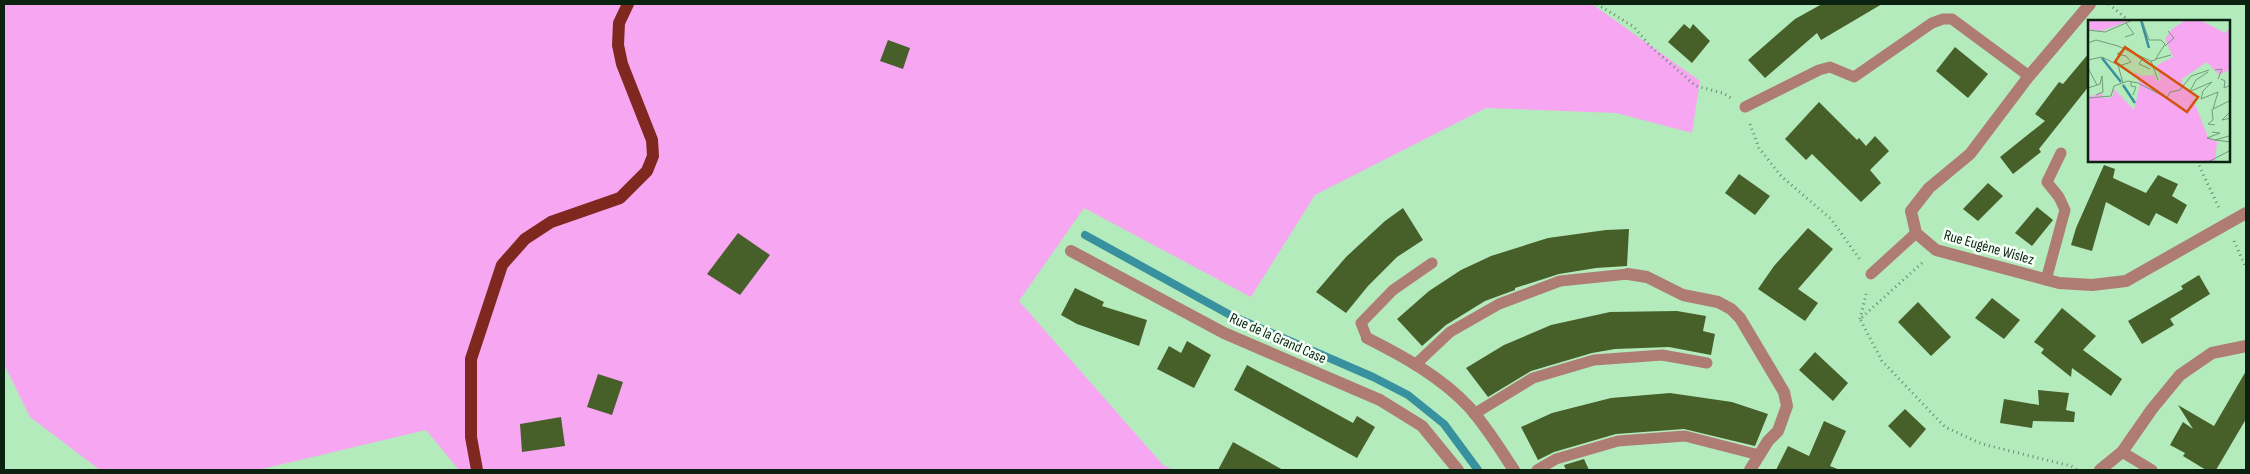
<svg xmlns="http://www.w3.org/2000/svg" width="2250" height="474" viewBox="0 0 2250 474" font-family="'Sofia Sans Condensed',sans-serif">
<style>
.green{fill:#f7a7f1}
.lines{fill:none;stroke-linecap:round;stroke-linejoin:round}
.stream{stroke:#37919f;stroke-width:8}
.building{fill:#47602a}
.path{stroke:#658c6c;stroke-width:3;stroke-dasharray:1 4;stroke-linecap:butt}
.lane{stroke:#af7c74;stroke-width:11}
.street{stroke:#af7c74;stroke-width:12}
.primary{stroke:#7f281f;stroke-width:12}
.labels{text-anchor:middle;stroke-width:5;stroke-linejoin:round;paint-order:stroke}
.street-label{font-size:15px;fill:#0c2211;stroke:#f4fff6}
.inset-river{fill:none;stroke:#37919f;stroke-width:2.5}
.inset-road{fill:none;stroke:#719b78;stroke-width:1}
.view{fill:#d2540c;fill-opacity:0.15;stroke:#d2540c;stroke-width:2.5}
.inset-edge{fill:none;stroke:#0c2211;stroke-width:2.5}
</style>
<rect width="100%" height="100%" fill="#b4ebbd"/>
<path class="green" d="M4 4H1592L1700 81 1692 133 1616 113 1486 108 1315 195 1251 297 1084 208 1019 301 1163 465 1173 470H459L426 430 258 470H100L30 417 4 364Z"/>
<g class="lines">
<path class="stream" d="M1085 235 1232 316 1373 377 1408 395 1444 424 1478 470"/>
</g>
<g class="building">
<path d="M1822 4H1882L1821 40 1817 33 1765 78 1748 60 1795 19Z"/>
<path d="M1684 24 1690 29 1693 24 1710 41 1692 63 1668 42Z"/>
<path d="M888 40 910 48 903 69 880 61Z"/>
<path d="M1955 47 1988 74 1968 98 1936 71Z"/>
<path d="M2089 53V86L2039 149 2041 152 2013 174 2000 157 2045 121 2035 114 2059 82 2063 84Z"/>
<path d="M1819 102 1857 140 1859 138 1866 146 1875 136 1889 151 1870 170 1881 183 1861 202 1812 154 1806 160 1785 139Z"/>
<path d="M2104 165 2115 169 2113 178 2146 193 2158 175 2178 184 2172 196 2187 205 2177 224 2156 213 2149 226 2106 202 2092 251 2071 245 2076 228Z"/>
<path d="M1739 174 1770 196 1755 215 1725 193Z"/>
<path d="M1988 183 2003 196 1978 221 1963 209Z"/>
<path d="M2037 207 2053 220 2032 246 2015 233Z"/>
<path d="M1403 208 1423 240 1397 257 1368 286 1346 313 1316 292 1346 257 1385 221Z"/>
<path d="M1808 228 1833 249 1798 289 1818 303 1805 321 1758 289 1774 266Z"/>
<path d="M1629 229 1627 266 1596 268 1559 274 1515 288V290L1485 301 1446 325 1422 346 1397 319 1429 291 1461 270 1491 256 1548 238 1606 230Z"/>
<path d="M738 233 770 255 740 295 707 274Z"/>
<path d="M2199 275 2210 294 2170 319 2174 325 2142 344 2128 321 2183 289 2181 286Z"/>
<path d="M1075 288 1104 302 1102 306 1147 320 1139 346 1077 324 1061 315Z"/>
<path d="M1992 298 2020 320 2004 339 1975 318Z"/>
<path d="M1918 302 1951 337 1931 356 1898 322Z"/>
<path d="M2062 308 2096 336 2083 350 2122 379 2111 396 2072 368 2071 377 2041 353 2044 349 2034 342Z"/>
<path d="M1677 311 1706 316 1703 331 1715 334 1711 355 1669 347 1615 349 1592 353 1531 371 1488 397 1466 368 1504 345 1551 325 1610 312Z"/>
<path d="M1187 341 1211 355 1194 388 1157 369 1169 346 1181 353Z"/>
<path d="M1815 352 1848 383 1833 401 1799 370Z"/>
<path d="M1247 365 1353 423 1357 416 1375 427 1357 458 1234 390Z"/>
<path d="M2246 371V419L2216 470H2206L2183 456 2185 453 2170 445 2183 422 2193 429 2178 405 2214 426Z"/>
<path d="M598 374 623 382 612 415 587 407Z"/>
<path d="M2038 390 2069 393 2066 410 2075 412 2074 422 2033 421 2032 428 2000 423 2004 399 2039 405Z"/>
<path d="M1670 393 1732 402 1768 414 1755 446 1684 429 1616 434 1554 452 1538 460 1521 427 1552 413 1611 398Z"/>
<path d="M1905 409 1926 429 1910 448 1888 426Z"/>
<path d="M561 417 565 446 522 452 520 424Z"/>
<path d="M1824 421 1846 431 1830 466 1840 470H1776L1788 446 1809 456Z"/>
<path d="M1233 442 1283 470H1218Z"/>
<path d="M1584 459 1589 470H1566L1564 465Z"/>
</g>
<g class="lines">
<g class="path">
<path d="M1597 4 1634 27 1650 46 1696 86 1723 93 1731 98"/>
<path d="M2109 4 2129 21"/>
<path d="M1750 124 1759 148 1781 176 1831 219 1861 261"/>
<path d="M2197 161 2219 208"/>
<path d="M2234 241 2246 268"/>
<path d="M1922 263 1860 319 1882 361 1945 427 1982 444 2071 466 2077 470"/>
<path d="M1860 319 1867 291"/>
</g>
<g class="lane">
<path d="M1745 107 1819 70 1830 67 1854 77 1932 23 1943 19H1952L2029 76"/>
<path d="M1871 274 1916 233"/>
<path d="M2046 280 2065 210 2059 197 2047 182 2061 153"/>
<path d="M1367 338 1361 323 1393 290 1432 263"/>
<path d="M1415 365 1450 332 1499 304 1560 281 1628 274"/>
<path d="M1474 414 1533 378 1594 360 1662 355 1707 363"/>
<path d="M2122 452 2152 470"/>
<path d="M1537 470 1556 459 1618 441 1685 436 1759 455"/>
</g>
<g class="street">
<path d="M2090 4 2029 76 1970 154 1929 188 1911 211 1916 233 1936 250 2059 283 2092 285 2126 281 2246 213"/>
<path d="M1071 251 1224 333 1380 400 1422 426 1458 470"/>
<path d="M1628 274 1647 277 1683 295 1718 302 1731 309 1740 318 1784 392 1787 406 1778 431 1768 441 1750 470"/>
<path d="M1367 338C1403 356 1441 377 1469 407 1486 426 1500 449 1514 470"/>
<path d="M2100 470 2122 452 2152 409 2180 375 2212 353 2246 346"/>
</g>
<path class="primary" d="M477 470 471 437V359L502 265 525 239 551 222 620 198 647 171 653 156 652 140 622 64 618 45 619 23 628 4"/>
</g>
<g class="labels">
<g class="street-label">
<text transform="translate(1989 247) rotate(16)" y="5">Rue Eugène Wislez</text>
<text transform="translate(1278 338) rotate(24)" y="5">Rue de la Grand Case</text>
</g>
</g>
<g transform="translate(2088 20)">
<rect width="142" height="142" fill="#b4ebbd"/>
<path d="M0 0H44L13 11 0 9ZM98 0H112L137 13 142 7V50L131 55 119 42 94 59 95 69 106 73 107 84 120 117 129 122 127 142H0V77L14 73 15 78H21L25 76V68L46 90 52 64 46 52 54 56 66 55 69 61 73 60 69 45 85 37 77 19 84 9Z" fill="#f7a7f1"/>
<path class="inset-river" d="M53 0 61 28M14 38 33 62M35 65 47 83"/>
<path class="inset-road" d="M54 0 61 20H73L77 24 67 40 63 41M0 10 17 12 45 0M37 17 46 14 38 3M0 23 8 20 30 26 63 41M77 26 86 18 80 11M55 38 51 44 62 49M68 39 83 35M0 40 14 37 30 45 35 63M63 41 70 60M31 46 43 42 38 36 29 34 34 31M0 48 9 65M127 50 134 49 130 59M133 59 137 61 136 68 143 65M43 62V66L48 67 45 75M124 62 115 71 113 79 130 72 125 89 143 80M0 68 12 64 14 56 15 72 8 75M102 71 108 60 120 52M103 71 124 62M0 78 23 76 26 66 40 61 50 63 79 78 82 72 92 70 103 56 121 50M124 89 125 100 120 104 127 105M143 91 134 100 143 98M124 112 132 113 119 118 127 120M143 112 141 116 127 120 143 122M120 142 143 130"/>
<path class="view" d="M37 27 110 77 99 92 27 42Z"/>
<rect width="142" height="142" class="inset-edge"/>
</g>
<rect width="2250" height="474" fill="none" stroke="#0c2211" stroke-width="10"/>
</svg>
